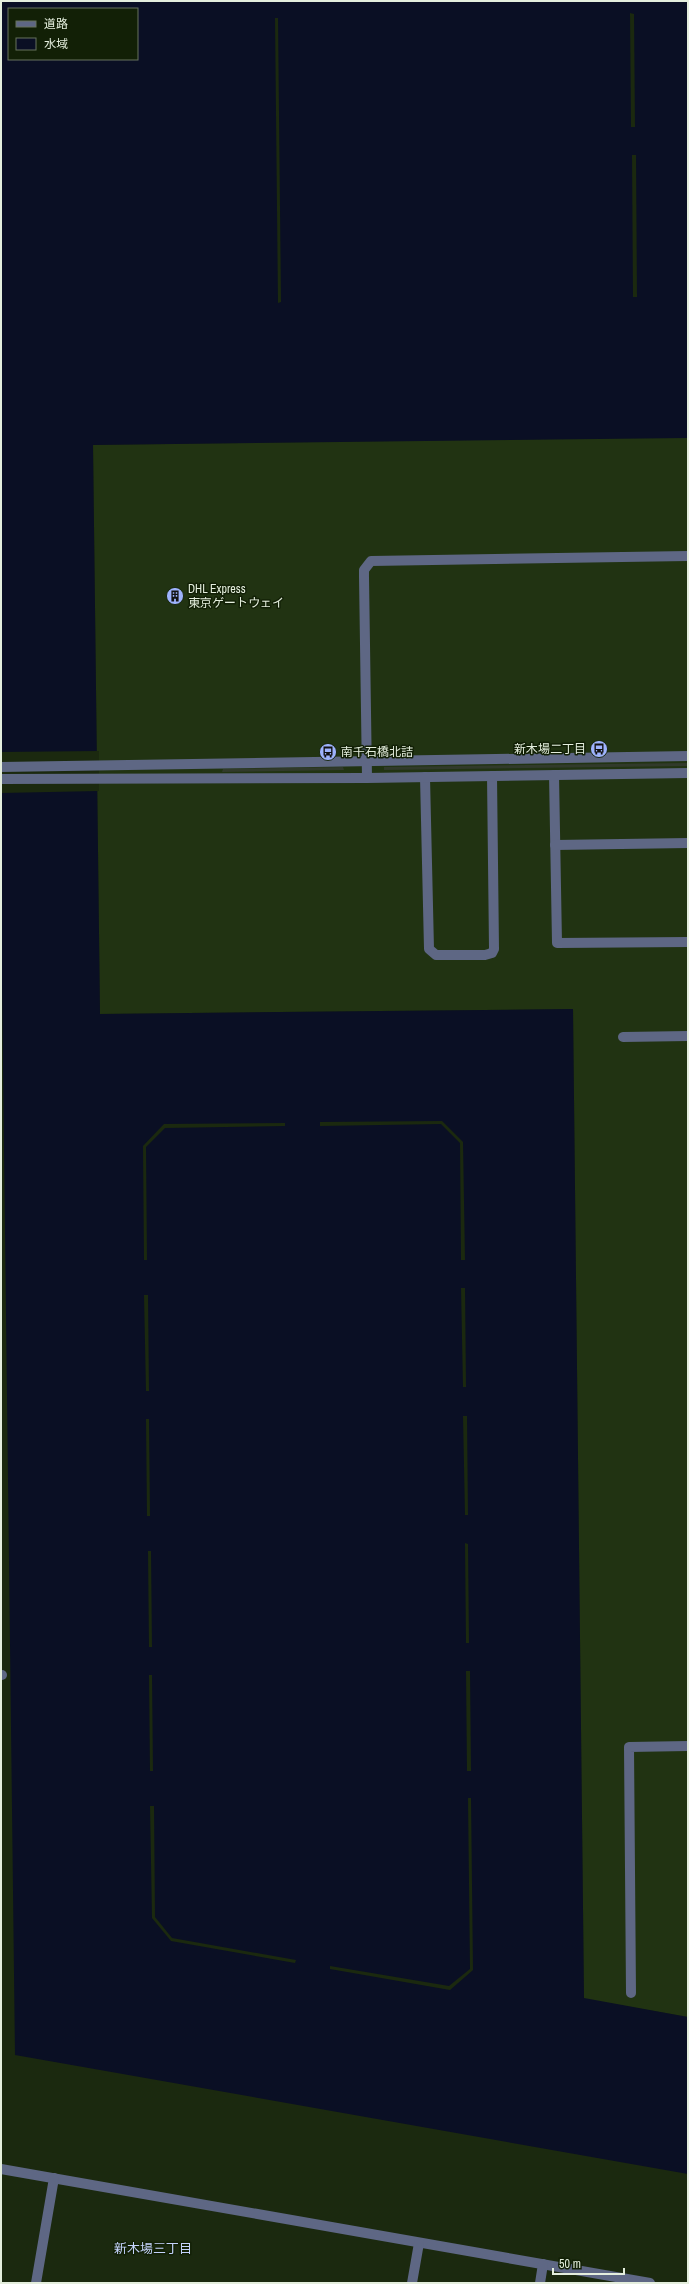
<svg xmlns="http://www.w3.org/2000/svg" width="689" height="2284" viewBox="0 0 689 2284" font-family="'Archivo Narrow','Noto Sans JP',sans-serif">
<style>
.built{fill:#213312}
.green{fill:#313a2b}
.water{fill:#0a0f24;fill-rule:evenodd}
.pier{fill:#1b290f}
.lines{fill:none;stroke-linecap:round;stroke-linejoin:round}
.minor{stroke:#5e6784;stroke-width:10}
.labels{text-anchor:middle;stroke-width:3;stroke-linejoin:round;paint-order:stroke}
.poi-label{font-size:12px;fill:#e4eedd;stroke:#122006;text-anchor:start}
.neighbourhood-label{font-size:13px;fill:#c4d2fb;stroke:#122006}
</style>
<rect width="100%" height="100%" fill="#1b290f"/>
<path class="built" d="M688 437V2017L584 1999 573 1009 100 1014 93 445Z"/>
<g class="green">
<path d="M688 763V766L384 770V767Z"/>
<path d="M343 767 344 770 222 772 223 769Z"/>
</g>
<path class="water" d="M1 1H688V438L93 445 100 1014 573 1009 584 1998 688 2017V2174L15 2055 1 901ZM9 9H137V59H9Z"/>
<g class="pier">
<path d="M630 13 634 14 635 127H631Z"/>
<path d="M275 18H278L281 302 278 303Z"/>
<path d="M632 155H636L637 297H633Z"/>
<path d="M99 751V791L1 793V752Z"/>
<path d="M442 1121 463 1142 465 1260H461L460 1143 441 1124 320 1126V1122Z"/>
<path d="M285 1123V1126L165 1128 146 1147 147 1260H144L143 1146 164 1124Z"/>
<path d="M461 1288H465L466 1387H463Z"/>
<path d="M144 1295H148L149 1391H146Z"/>
<path d="M463 1416H467L468 1515H465Z"/>
<path d="M146 1419H149L150 1516H147Z"/>
<path d="M465 1543 468 1544 469 1643H466Z"/>
<path d="M148 1551H151L152 1647H149Z"/>
<path d="M466 1671H470L471 1771H467Z"/>
<path d="M149 1675H152L153 1771H150Z"/>
<path d="M468 1798H471L473 1970 450 1990 330 1969V1966L449 1986 470 1969Z"/>
<path d="M150 1806H154L155 1917 172 1938 296 1960 295 1963 171 1941 152 1918Z"/>
</g>
<g class="lines">
<g class="minor">
<path d="M1 767 688 756"/>
<path d="M554 775 557 943 688 942"/>
<path d="M425 777 429 949 436 955H485L492 953 494 949 492 776"/>
<path d="M367 778 364 577V570L371 561 688 556"/>
<path d="M1 779 367 778 688 773"/>
<path d="M555 845 688 843"/>
<path d="M623 1037 688 1036"/>
<path d="M1 1675H2"/>
<path d="M631 1993 629 1747 688 1746"/>
<path d="M1 2169 650 2283"/>
<path d="M36 2283 54 2178"/>
<path d="M412 2283 419 2243"/>
<path d="M540 2283 543 2264"/>
</g>
</g>
<defs>
<g id="building-disc" transform="scale(0.9)"><circle r="9.5" fill="#9eb3fd" stroke="#122006"/><path d="M-4-6H4V6H1V3H-1V6H-4ZM-2.5-4.3h1.7v1.8h-1.7ZM.8-4.3h1.7v1.8H.8ZM-2.5-1h1.7V.8h-1.7ZM.8-1h1.7V.8H.8Z" fill="#111"/></g>
<g id="bus-disc" transform="scale(0.9)"><circle r="9.5" fill="#9eb3fd" stroke="#122006"/><path d="M-5-6H5V4H4V6H2V4H-2V6H-4V4H-5ZM-3.5-4V0h7V-4ZM-3.5 1.2v1.5H-2V1.2ZM2 1.2v1.5H3.5V1.2Z" fill="#111"/></g>
</defs>
<g fill-rule="evenodd">
<use href="#building-disc" x="175" y="596"/>
<use href="#bus-disc" x="599" y="749"/>
<use href="#bus-disc" x="328" y="752"/>
</g>
<g class="labels">
<g class="poi-label">
<text x="188" y="593">DHL Express<tspan x="188" dy="14">東京ゲートウェイ</tspan></text>
<text x="586" y="753" text-anchor="end">新木場二丁目</text>
<text x="341" y="756">南千石橋北詰</text>
</g>
<g class="neighbourhood-label">
<text x="153" y="2253">新木場三丁目</text>
</g>
</g>
<rect width="689" height="2284" fill="none" stroke="#e4eedd" stroke-width="4"/>
<rect x="8" y="8" width="130" height="52" fill="#122006" stroke="#66725c"/>
<rect x="16" y="21" width="20" height="6" fill="#5e6784" stroke="#66725c"/>
<text x="44" y="28" font-size="12" fill="#e4eedd">道路</text>
<rect x="16" y="38" width="20" height="12" fill="#0a0f24" stroke="#66725c"/>
<text x="44" y="48" font-size="12" fill="#e4eedd">水域</text>
<path d="M553 2268v6h71v-6" fill="none" stroke="#e4eedd" stroke-width="2"/>
<text x="559" y="2268" font-size="12" fill="#e4eedd" stroke="#122006" stroke-width="3" paint-order="stroke">50 m</text>
</svg>
